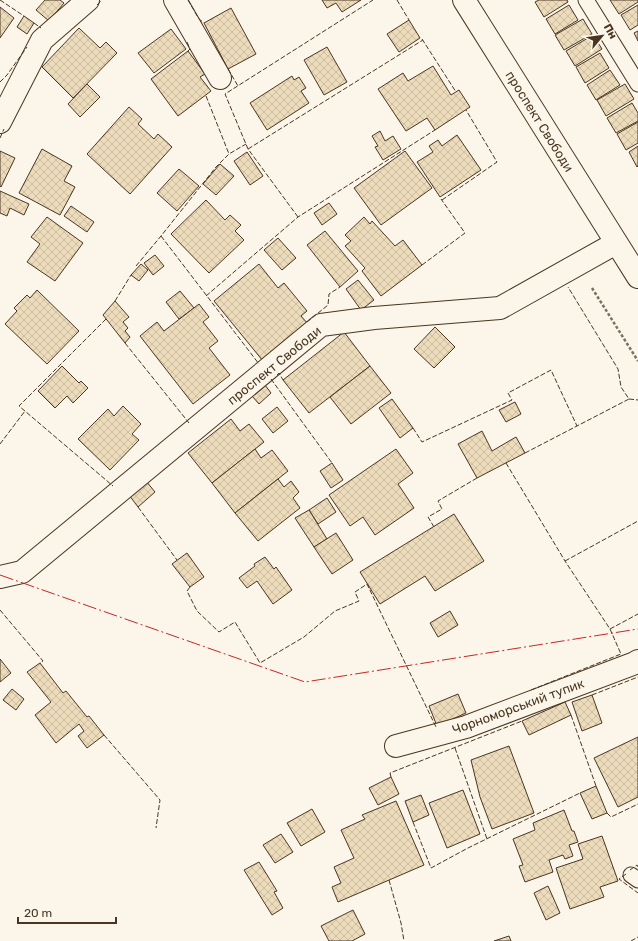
<svg xmlns="http://www.w3.org/2000/svg" width="638" height="941" viewBox="0 0 638 941" font-family="Rubik,sans-serif">
<style>
.building{fill:url(#building-cross-hatch);stroke:#4a3520}
.lines{fill:none;stroke-linecap:round;stroke-linejoin:round}
.lane-casing{stroke:#4a3520;stroke-width:17}
.street-casing{stroke:#4a3520;stroke-width:24}
.secondary-casing{stroke:#4a3520;stroke-width:24}
.path{stroke:#7f6f5c;stroke-width:2.5;stroke-dasharray:3 2;stroke-linecap:butt}
.lane{stroke:#fbf6e9;stroke-width:15}
.street{stroke:#fbf6e9;stroke-width:22}
.secondary{stroke:#fbf6e9;stroke-width:22}
.fence{stroke:#4a3520;stroke-width:1;stroke-dasharray:5 2;stroke-linecap:butt}
.power{stroke:#c62828;stroke-width:1;stroke-dasharray:14 3 2 3;stroke-linecap:butt}
.labels{text-anchor:middle;stroke-width:3;stroke-linejoin:round;paint-order:stroke}
.street-label{font-size:13px;fill:#4a3520;stroke:#fbf6e9}
</style>
<defs>
<pattern id="building-cross-hatch" width="8" height="8" patternUnits="userSpaceOnUse"><rect width="8" height="8" fill="#ecdcbc"/><path d="M0 0l8 8M0 8l8-8" fill="none" stroke="#ccbda1"/></pattern>
</defs>
<rect width="100%" height="100%" fill="#fbf6e9"/>
<g class="building">
<path d="M45 0H60L64 3 49 21 36 10Z"/>
<path d="M322 0H361L342 12 336 3 327 8Z"/>
<path d="M539 0H567L568 2 544 17 535 2Z"/>
<path d="M610 0H638V2L619 14Z"/>
<path d="M569 5 578 20 555 34 546 19Z"/>
<path d="M638 5V25L630 30 621 15Z"/>
<path d="M0 7 14 18 0 38Z"/>
<path d="M231 8 256 54 228 69 204 23Z"/>
<path d="M24 16 34 23 27 34 17 27Z"/>
<path d="M583 19 592 34 564 50 555 35Z"/>
<path d="M409 20 420 38 399 52 387 34Z"/>
<path d="M79 28 100 48 106 42 117 53 73 98 42 67Z"/>
<path d="M171 29 186 49 154 73 138 53Z"/>
<path d="M638 31V41L634 33Z"/>
<path d="M593 35 602 49 575 66 566 51Z"/>
<path d="M327 47 347 82 324 95 304 60Z"/>
<path d="M188 51 205 74 200 77 211 91 178 116 151 79Z"/>
<path d="M600 53 609 68 585 83 576 67Z"/>
<path d="M433 66 451 95 459 90 470 107 435 130 427 118 406 131 378 89 403 73 408 81Z"/>
<path d="M610 70 620 85 596 100 587 85Z"/>
<path d="M292 76 294 80 299 77 306 88 301 91 309 103 267 130 250 103Z"/>
<path d="M87 84 100 97 80 117 68 104Z"/>
<path d="M625 84 634 99 606 116 597 100Z"/>
<path d="M632 103 638 113V121L616 133 607 118Z"/>
<path d="M129 107 142 119 138 124 154 139 158 134 172 147 130 194 87 154Z"/>
<path d="M638 122V143L626 150 617 134Z"/>
<path d="M380 131 385 141 393 136 401 149 383 160 375 147 378 146 372 136Z"/>
<path d="M457 135 481 170 440 197 417 162 433 152 429 146 438 140 442 146Z"/>
<path d="M638 146V166L637 167 629 152Z"/>
<path d="M42 149 72 166 64 181 75 187 60 215 19 193Z"/>
<path d="M0 151 15 158 1 187 0 186Z"/>
<path d="M405 151 432 188 381 225 354 188Z"/>
<path d="M247 152 263 176 250 185 234 161Z"/>
<path d="M220 164 234 176 216 195 203 184Z"/>
<path d="M179 169 199 186 177 211 157 193Z"/>
<path d="M0 191 29 204 24 215 10 208 7 216 0 213Z"/>
<path d="M206 200 225 220 230 215 241 225 235 231 244 240 209 273 171 234Z"/>
<path d="M329 203 337 214 322 225 314 213Z"/>
<path d="M71 206 94 222 87 232 64 216Z"/>
<path d="M47 217 83 243 55 281 27 262 40 244 31 237Z"/>
<path d="M364 217 370 224 372 221 395 246 403 240 422 265 381 296 362 271 365 268 345 246 351 241 345 235Z"/>
<path d="M325 231 358 271 340 287 307 245Z"/>
<path d="M278 238 296 258 282 270 264 250Z"/>
<path d="M155 255 164 266 153 275 144 263Z"/>
<path d="M141 264 148 270 139 281 131 275Z"/>
<path d="M259 264 278 288 284 283 307 311 301 316 308 324 263 361 214 301Z"/>
<path d="M358 280 374 300 361 310 346 289Z"/>
<path d="M37 290 79 331 47 364 5 324 17 311 14 308 27 295 30 298Z"/>
<path d="M180 291 194 308 179 319 166 302Z"/>
<path d="M115 301 129 317 123 322 128 328 125 331 130 337 125 343 103 315Z"/>
<path d="M199 304 209 317 203 322 218 341 209 348 230 375 193 404 140 336 157 322 164 331Z"/>
<path d="M435 327 455 347 434 368 414 349Z"/>
<path d="M344 332 370 366 309 413 283 380Z"/>
<path d="M62 366 79 383 81 381 88 388 73 403 67 396 55 408 38 391Z"/>
<path d="M370 366 391 393 351 424 330 397Z"/>
<path d="M265 385 271 393 259 404 252 396Z"/>
<path d="M392 399 413 428 400 438 379 408Z"/>
<path d="M515 402 521 414 506 422 499 410Z"/>
<path d="M123 406 141 424 132 434 139 440 110 470 78 439 108 409 114 416Z"/>
<path d="M277 407 288 421 273 433 262 419Z"/>
<path d="M231 419 240 431 249 424 264 442 212 483 188 453Z"/>
<path d="M482 431 492 451 516 437 525 453 477 478 458 444Z"/>
<path d="M255 449 261 458 272 450 288 471 235 513 212 483Z"/>
<path d="M396 449 413 473 398 484 414 508 375 535 363 517 350 526 329 495Z"/>
<path d="M332 463 343 480 331 488 320 471Z"/>
<path d="M278 479 284 487 291 481 299 492 293 498 300 508 258 541 235 513Z"/>
<path d="M146 481 155 492 138 507 129 495Z"/>
<path d="M327 498 336 512 318 524 309 510Z"/>
<path d="M309 510 327 539 314 547 295 518Z"/>
<path d="M454 514 484 561 435 591 425 576 380 604 360 572Z"/>
<path d="M336 533 353 560 332 574 314 547Z"/>
<path d="M187 553 204 577 190 587 172 564Z"/>
<path d="M265 557 274 569 276 567 292 590 273 604 257 581 247 588 239 578 255 566 254 564Z"/>
<path d="M450 611 458 625 438 637 430 623Z"/>
<path d="M0 659 11 673 0 682Z"/>
<path d="M40 663 63 693 66 691 87 717 89 716 104 735 87 748 78 736 84 731 79 724 56 743 35 715 51 702 27 672Z"/>
<path d="M12 689 24 699 16 710 3 700Z"/>
<path d="M458 694 466 713 437 726 429 706Z"/>
<path d="M592 695 602 723 582 731 572 702Z"/>
<path d="M565 702 571 715 529 735 522 721Z"/>
<path d="M638 737V797L618 807 594 758Z"/>
<path d="M509 746 534 813 492 829 480 797 471 760Z"/>
<path d="M391 777 399 794 378 805 369 788Z"/>
<path d="M596 786 607 813 592 819 580 793Z"/>
<path d="M463 790 480 834 447 848 429 803Z"/>
<path d="M421 795 429 815 413 822 405 801Z"/>
<path d="M396 801 424 865 338 902 332 887 341 883 334 867 354 858 341 830 365 819 362 815Z"/>
<path d="M312 809 325 832 301 846 287 823Z"/>
<path d="M564 810 572 831H574L578 842 569 845 573 856 565 859 563 855 549 860 553 872 525 882 519 866 523 865 513 839 535 830 533 823Z"/>
<path d="M281 834 293 852 275 863 263 845Z"/>
<path d="M602 836 618 881 600 887 604 897 570 909 556 868 583 859 578 844Z"/>
<path d="M259 862 277 891 274 892 283 908 272 915 244 870Z"/>
<path d="M548 886 560 913 546 920 534 893Z"/>
<path d="M353 910 365 934 352 941H329L321 926Z"/>
<path d="M509 936 511 941H494Z"/>
</g>
<g class="lines">
<g class="lane-casing">
<g id="lane">
<path d="M586 0 638 84"/>
<path d="M631 875 638 880"/>
</g>
</g>
<g class="street-casing">
<g id="street">
<path d="M175 0 220 78"/>
<path d="M0 122 42 40 88 0"/>
<path d="M0 577 22 572 321 325 374 318 500 308 616 243"/>
<path d="M396 746 466 727 635 663 638 661"/>
</g>
</g>
<g class="secondary-casing">
<path id="secondary" d="M464 0 638 277"/>
</g>
<path class="path" d="M592 288 638 361"/>
<use href="#lane" class="lane"/>
<use href="#street" class="street"/>
<use href="#secondary" class="secondary"/>
<g class="fence">
<path d="M0 0 24 16"/>
<path d="M188 0 199 19 204 23"/>
<path d="M397 0 409 20"/>
<path d="M97 5 102 0"/>
<path d="M34 23 41 28"/>
<path d="M422 39 456 92"/>
<path d="M187 42 190 49 188 51"/>
<path d="M228 69 238 86"/>
<path d="M0 82 7 75 27 47"/>
<path d="M206 96 229 154"/>
<path d="M0 138 4 129"/>
<path d="M248 149 423 40"/>
<path d="M442 200 497 162 466 110"/>
<path d="M298 217 248 149 225 94 373 0"/>
<path d="M161 236 259 364"/>
<path d="M422 265 465 233 441 199"/>
<path d="M136 266 161 236 216 167 229 154 246 144"/>
<path d="M206 296 298 217 435 130"/>
<path d="M115 301 131 275"/>
<path d="M106 319 19 406 113 486"/>
<path d="M307 322 328 305 329 294 340 287"/>
<path d="M125 343 189 423"/>
<path d="M277 375 279 373 283 380"/>
<path d="M271 379 332 463"/>
<path d="M629 399 638 400"/>
<path d="M413 428 422 442 512 400 508 393 551 370 577 426"/>
<path d="M0 444 25 411"/>
<path d="M525 453 629 399 621 387 618 369 568 287"/>
<path d="M506 463 565 561 610 629 621 654 531 690"/>
<path d="M138 507 177 560"/>
<path d="M434 527 428 517 442 509 438 501 477 478"/>
<path d="M565 561 638 521"/>
<path d="M190 587 187 591 197 611 219 632 235 622 260 663 304 637 335 611 359 601 355 592 367 584 436 727"/>
<path d="M0 610 43 661 40 663"/>
<path d="M610 629 638 614"/>
<path d="M592 695 638 677"/>
<path d="M571 715 596 786"/>
<path d="M104 735 160 800 156 828"/>
<path d="M455 748 487 839"/>
<path d="M391 777 390 773 522 721"/>
<path d="M607 813 611 817 638 804"/>
<path d="M413 822 431 868 468 848 580 793"/>
<path d="M630 870 637 865 638 867"/>
<path d="M626 874 619 879 638 893"/>
<path d="M389 880 401 923 404 941"/>
<path d="M631 941 638 937"/>
</g>
<path class="power" d="M0 575 305 682 638 629"/>
</g>
<g class="labels">
<g class="street-label">
<text transform="translate(540 121) rotate(58)" y="5">проспект Свободи</text>
<text transform="translate(274 365) rotate(-39)" y="5">проспект Свободи</text>
<text transform="translate(518 706) rotate(-20)" y="5">Чорноморський тупик</text>
</g>
</g>
<g transform="translate(602 36) rotate(61)" stroke="#fbf6e9" stroke-width="3" paint-order="stroke">
<path d="M0-3L7 15L0 10L-7 15Z" fill="#4a3520"/>
<text y="-6" font-size="11" font-weight="bold" text-anchor="middle" fill="#4a3520">Пн</text>
</g>
<path d="M18 917v6h98v-6" fill="none" stroke="#4a3520" stroke-width="2"/>
<text x="24" y="917" font-size="12" fill="#4a3520" stroke="#fbf6e9" stroke-width="3" paint-order="stroke">20 m</text>
</svg>
